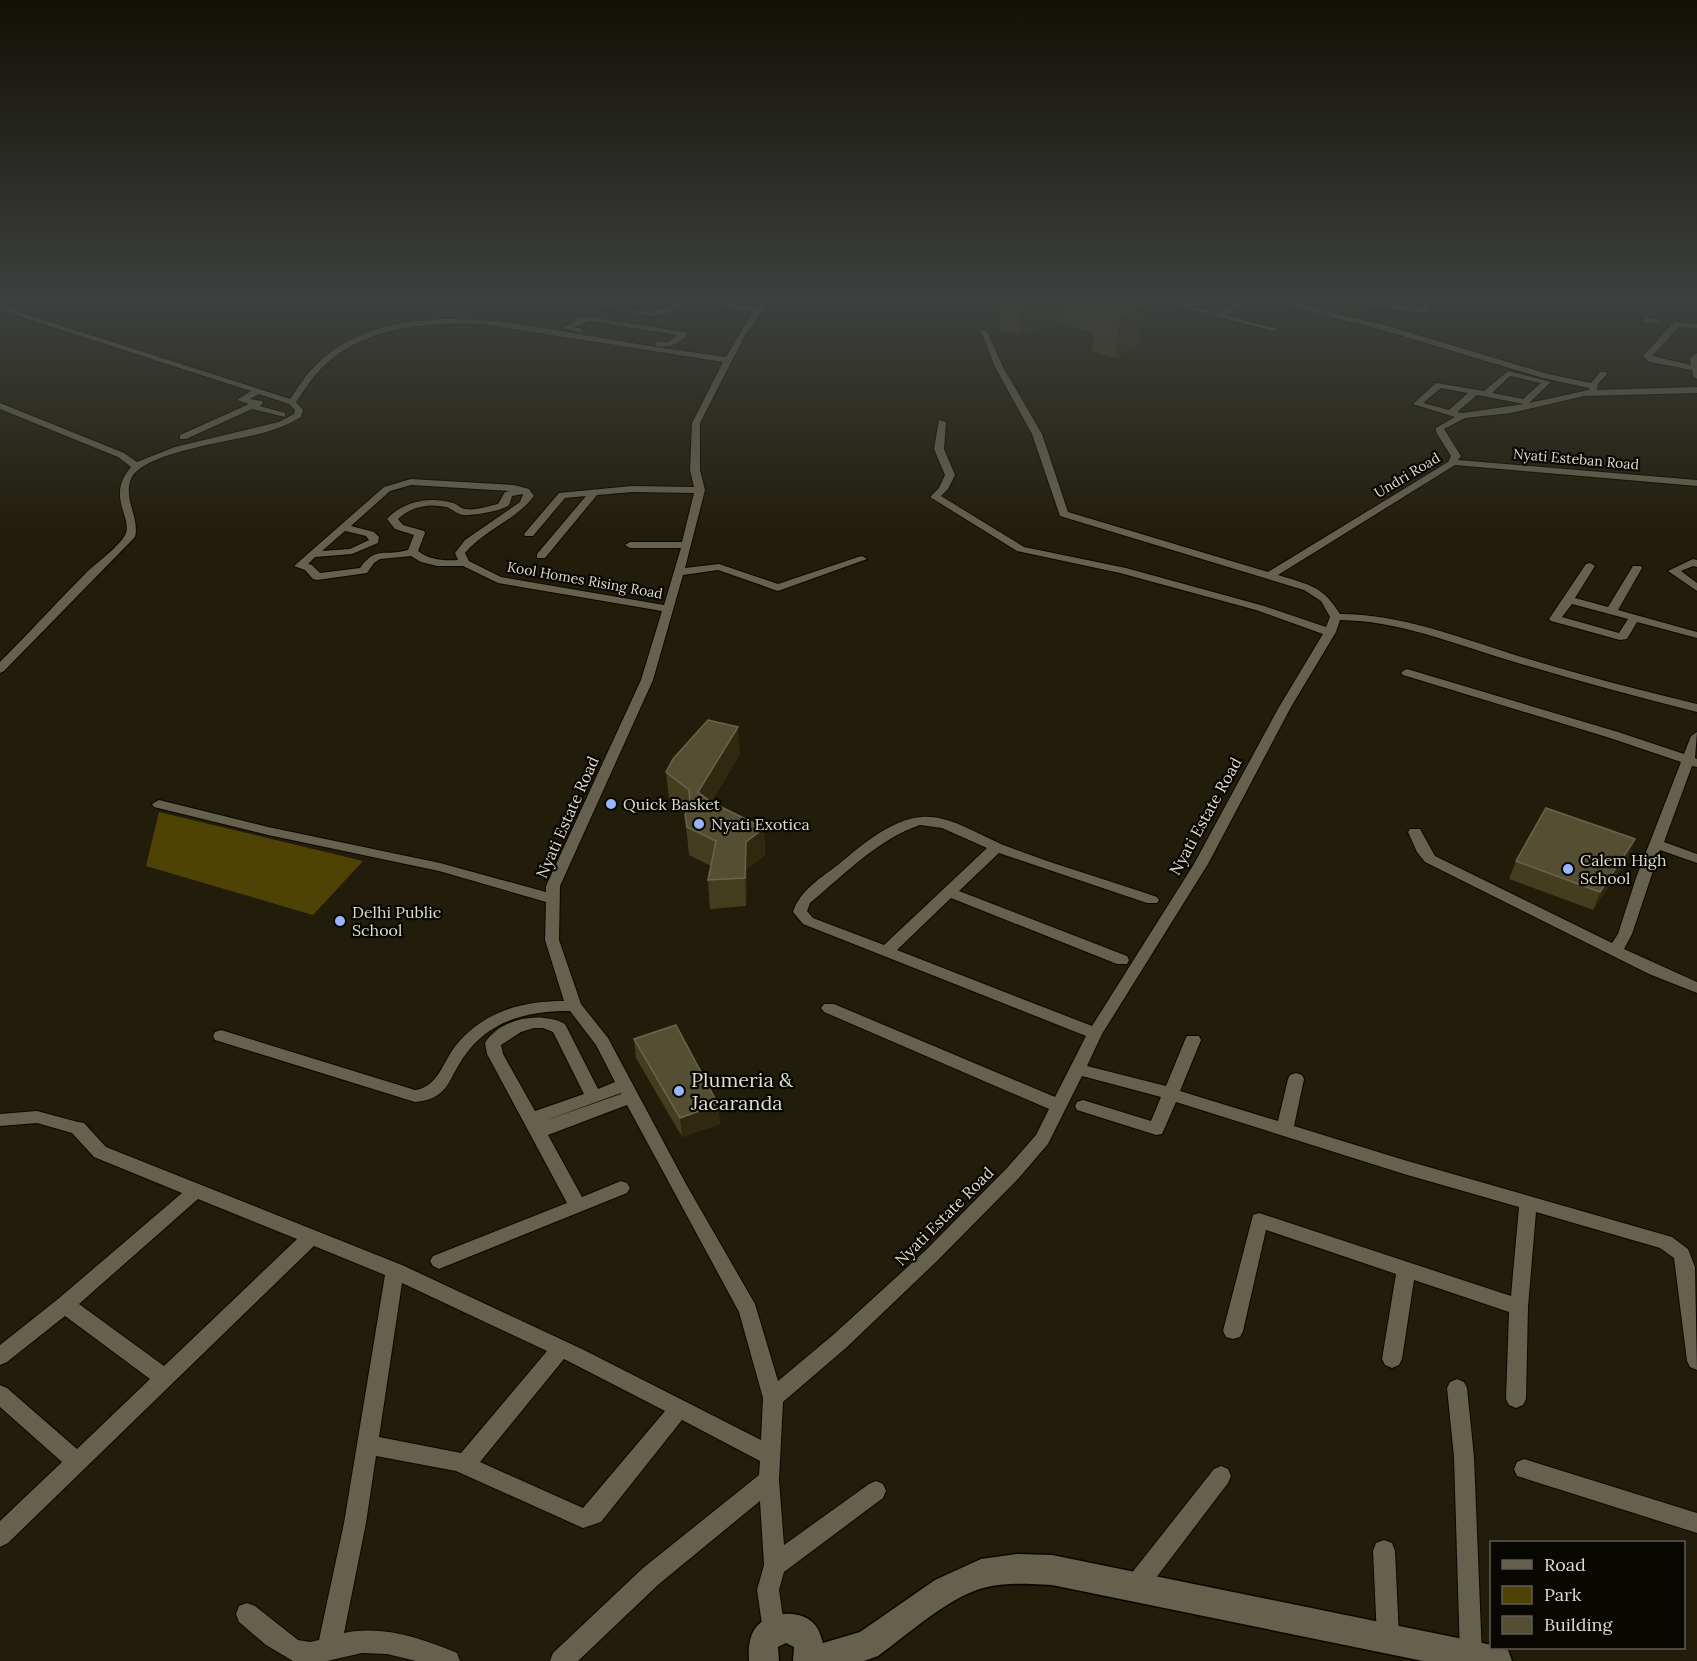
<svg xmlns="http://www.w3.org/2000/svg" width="1697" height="1661" viewBox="0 0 1697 1661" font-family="Lora,serif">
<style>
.green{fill:#4f4205}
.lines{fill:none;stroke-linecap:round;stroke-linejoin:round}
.street-casing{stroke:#0b0700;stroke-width:2}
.secondary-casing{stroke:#0b0700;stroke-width:3}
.street{fill:#66614c;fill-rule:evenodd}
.secondary{fill:#66614c;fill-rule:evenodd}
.wall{fill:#443d20}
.shaded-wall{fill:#2f290f}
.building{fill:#544e33;stroke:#6a644c;stroke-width:1.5}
.poi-dot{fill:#99b5fd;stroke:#090702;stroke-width:2}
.labels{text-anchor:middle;stroke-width:4.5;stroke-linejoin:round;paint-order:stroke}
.far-street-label{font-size:14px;fill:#dfdcd0;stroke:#090702}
.poi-label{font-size:16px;fill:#dfdcd0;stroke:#090702;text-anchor:start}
.street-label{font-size:16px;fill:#dfdcd0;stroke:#090702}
.near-poi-label{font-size:20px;fill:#dfdcd0;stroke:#090702;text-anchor:start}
</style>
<rect width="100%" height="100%" fill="#211d0a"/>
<path class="green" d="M159 812 363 861 313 915 146 866Z"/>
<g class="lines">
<g class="street-casing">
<g id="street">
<path d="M585 302C608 302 633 313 653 311 665 311 673 302 686 302L666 314 651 316Z"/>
<path d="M698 302H718L756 308 760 302H768L744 337 700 423V470L705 490 685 568 719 564 778 584 858 557 862 556 867 559 778 591 718 570 683 575 653 680 560 886 559 940 581 1004 608 1038 686 1184 755 1304 778 1381 833 1335 925 1251 1006 1169 1036 1135 1049 1109 824 1012 821 1008 824 1004H834L1055 1097 1086 1036 803 924 793 912C799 891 822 877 839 864 862 845 890 820 921 817 950 814 980 836 1006 846 1055 865 1107 880 1157 897L1159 900 1157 903H1147L999 853 959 891 1127 956 1129 960 1127 964H1117L951 898 897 950 1092 1026 1194 864 1279 707 1323 634 1256 610 1120 573 1017 551 930 497 939 488 945 475 934 449 939 420 946 422 944 449 955 475 948 489 941 496 1024 547 1126 568 1264 606 1326 627 1330 617 1321 601 1304 590 1060 516 1032 434 995 367 980 329 987 331 1003 367 1042 434 1068 512 1268 572 1448 462 1451 456 1436 432V428L1455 417 1413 404 1436 383 1484 391 1508 371 1551 382 1529 403 1589 390V388L1543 378 1379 329 1273 302H1288L1384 325 1548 374 1591 383 1600 372H1606L1607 374 1598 384 1597 390 1697 387V393L1584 396 1511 413 1465 418 1444 429 1461 456 1458 460 1697 480V486L1455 465 1278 575C1309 585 1322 585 1340 614 1400 614 1455 636 1512 654 1573 673 1635 689 1697 704V712C1633 696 1571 679 1508 660 1452 643 1399 621 1340 620L1336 632 1291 707 1208 864 1102 1034 1087 1066 1166 1086 1185 1040 1187 1036H1199L1201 1040 1180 1091 1278 1121 1288 1079 1290 1075 1296 1073 1302 1075 1304 1079 1294 1126 1404 1160 1672 1237 1688 1249 1695 1267 1697 1370 1690 1367 1687 1361 1674 1258 1660 1248 1536 1212 1528 1307 1526 1399 1523 1405 1516 1408 1509 1405 1506 1399 1509 1312 1414 1280 1402 1359 1399 1365 1392 1368 1385 1365 1382 1359 1396 1274 1266 1230 1243 1331 1240 1337 1233 1339 1226 1337 1223 1331 1253 1215 1259 1213 1511 1296 1519 1207 1404 1174 1176 1102 1162 1134 1156 1135 1077 1110 1075 1106 1077 1102 1083 1100 1151 1121 1161 1097 1082 1076 1048 1144 1018 1179 937 1261 847 1347 783 1402 779 1480 784 1545 869 1484 876 1481 883 1484 886 1491 883 1498 784 1572 779 1590 785 1631 782 1639 774 1642 766 1639 763 1631 757 1590 764 1565 760 1501 659 1584 578 1661H550L553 1653 643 1568 759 1475 760 1461 682 1420 601 1522 583 1528 456 1471 376 1456 366 1523 344 1633C383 1625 421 1638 457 1653L460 1661H416L387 1654 362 1653 327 1661H293L266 1645 239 1622 236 1614 239 1606 247 1603 255 1606 298 1640 310 1642 319 1640 344 1523 385 1275 314 1246 8 1543 0 1547V1521L62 1462 0 1407V1385L7 1388 77 1449 150 1379 65 1316 7 1362 0 1365V1345L58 1299 182 1193 94 1157 72 1133 37 1123 0 1126V1114L37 1111 78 1122 84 1123 106 1147 402 1265 584 1350 761 1440 763 1398 739 1312 627 1105 548 1135 582 1197 621 1181 627 1183 630 1188 627 1193 439 1269 433 1266 430 1261 433 1256 567 1203 487 1054 485 1043C500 1018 541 1011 565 1024L598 1089 615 1082 596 1045 570 1011C527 1011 489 1020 463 1058 447 1082 448 1099 415 1102L215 1040 213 1036 215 1032 221 1030 415 1090C439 1087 443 1060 457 1044 485 1011 522 1001 564 1001L545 940 546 902 439 871 268 835 154 807 152 804 159 800 268 827 440 863 546 892V886L641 680 662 611 498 583 463 566H437L421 562 411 556 380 559 374 563 367 573 317 580 313 579 305 570 294 566 384 487 411 479 514 485 529 489 534 496C516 520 484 530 465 553L469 561 501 577 664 605 681 548H630L625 545 630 542H682L694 493 632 492 597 495 545 558H537V554L586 496 565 498 533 536H525L524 534 559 493 632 486 694 487 690 470 692 423 723 362 482 324C427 322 367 326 325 365 313 376 305 389 296 402L303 410 301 417C289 424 277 429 263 433 235 441 142 452 131 479 123 499 140 518 135 537L4 671 0 673V662C29 633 57 602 86 573 96 563 119 547 125 535 134 518 105 497 131 467L118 457 0 409V403L124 453 137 462 175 447 279 422 294 414 295 410 289 404 259 394 250 399 262 401 263 403 260 406 285 413V417L252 409 186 439H180V435L247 405 249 404 237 400 251 391 0 310V306L290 399C299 386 307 373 318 363 389 297 505 321 590 336 635 344 680 351 726 357L753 312ZM1510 376 1541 383 1523 399 1492 393ZM1441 388 1468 393 1449 410 1423 403ZM1477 395 1524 404 1463 413 1457 412ZM411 485 510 491 505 492 498 504C488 506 475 511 465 509 460 508 457 504 453 503 430 496 403 501 387 519L395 529 414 535 408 550C385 557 376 545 360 568L320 573 312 565 308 564 315 557 352 554 378 543 379 537 374 532 351 526 390 491ZM523 494 520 502 465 540 455 553 458 560C443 561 430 560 418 551L425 533 424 531 403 525 398 519C410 507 429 503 446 507 453 509 456 514 463 515 471 516 503 511 509 505 510 503 511 499 512 496ZM345 531 366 536 369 540 350 549 322 551ZM920 825 942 828 987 848 884 945 813 918 807 911 810 903C844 875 878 839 920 825ZM534 1028H543L553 1032 584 1094 535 1111 503 1054 501 1045 521 1032ZM621 1093V1094L541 1122ZM198 1199 297 1239 164 1366 79 1304ZM402 1283 547 1351 461 1453 379 1437ZM564 1359 665 1411 583 1508 480 1462Z"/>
<path d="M1162 302H1176L1218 313 1235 302H1245L1225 315 1278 329 1274 331Z"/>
<path d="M1348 302H1372L1421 308 1424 302H1432L1426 313H1423Z"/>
<path d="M590 317 684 332 688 334C678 344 670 348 656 346V342H669L677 335 590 321 574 327 582 329V333L563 328 579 318Z"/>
<path d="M1647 318 1658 320 1659 322 1655 324 1644 322V318Z"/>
<path d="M1674 322 1697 324V328L1679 327 1652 356 1691 365 1690 358 1697 353V379L1693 376 1692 370 1650 362 1643 356Z"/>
<path d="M1693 559 1697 560V567L1693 566 1681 571 1697 583V591L1668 571Z"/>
<path d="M1590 563 1595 566 1575 598 1608 607 1633 566H1641L1642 568 1618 610 1697 632V638L1637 622 1627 639 1620 640 1551 621 1549 619 1586 564ZM1572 604 1628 619 1619 633 1562 617Z"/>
<path d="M1407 669 1618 732 1684 754 1691 736 1697 732 1695 758 1697 759V767L1692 766 1664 842 1697 854V863L1660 850 1632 934 1624 949 1697 982V993L1649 974 1425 862 1417 852 1408 832 1410 829H1420L1435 856 1612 943 1618 934 1636 878 1681 762 1610 738 1403 675 1401 673 1403 671Z"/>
<path d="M1457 1379 1464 1382 1467 1388 1474 1457 1482 1656 1480 1661H1462L1460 1656 1454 1457 1447 1388 1450 1382Z"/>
<path d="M1524 1459 1697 1513V1533L1517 1476 1514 1469 1517 1462Z"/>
<path d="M1221 1466 1228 1469 1231 1476 1228 1483 1143 1595 1135 1598 1127 1595 1124 1587 1127 1579 1214 1469Z"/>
<path d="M1384 1540 1392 1543 1395 1551 1399 1637 1396 1645 1388 1648 1380 1645 1377 1637 1373 1551 1376 1543Z"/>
</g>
</g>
<g class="secondary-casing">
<path id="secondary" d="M1017 1554 1052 1555 1492 1645V1648L1508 1650 1512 1661H1423L1052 1585C1029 1584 1005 1582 983 1588 949 1597 907 1635 878 1656L864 1661H793L794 1647 786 1643 778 1647 779 1661H749C748 1649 749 1634 758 1625 772 1611 802 1609 815 1625 819 1629 821 1637 823 1643L860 1632 935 1580 981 1559Z"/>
</g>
<use href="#street" class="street"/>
<use href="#secondary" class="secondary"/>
</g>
<g class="wall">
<path d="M1002 302H1133L1137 347 1115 358 1092 351 1094 333 1064 324 1018 334 1000 330Z"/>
<path d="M740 754 711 802 764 828 765 855 747 869 746 906 710 909 708 880 711 866 689 855 685 815 686 813 669 799 666 772Z"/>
<path d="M1628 858 1593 910 1509 879 1516 861Z"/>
<path d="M634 1039 718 1104 720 1124 682 1137 636 1058Z"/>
</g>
<g class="shaded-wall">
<path d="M1020 302H1066L1064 324 1018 334Z"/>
<path d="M1142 305 1137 347 1115 358 1120 315Z"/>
<path d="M738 727 740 754 700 819 698 792Z"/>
<path d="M764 828 765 855 747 869 746 906 745 878 746 842Z"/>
<path d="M1635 839 1628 858 1593 910 1600 892Z"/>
<path d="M718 1104 720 1124 682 1137 680 1118Z"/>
</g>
<g class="building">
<path d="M1110 302H1133L1142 305 1120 315 1096 308Z"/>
<path d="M708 720 738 727 698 792 711 802 764 828 746 842 745 878 708 880 716 841 687 827 685 815 690 803 689 790 666 772 673 759Z"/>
<path d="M1546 808 1635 839 1600 892 1516 861Z"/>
<path d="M676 1025 718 1104 680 1118 634 1039Z"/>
</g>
<linearGradient id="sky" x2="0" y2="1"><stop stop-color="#121006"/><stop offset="0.56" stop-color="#3d403e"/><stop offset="1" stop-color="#3d403e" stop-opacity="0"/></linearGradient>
<rect width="1697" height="535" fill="url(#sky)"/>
<g class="poi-dot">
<circle cx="611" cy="804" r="6"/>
<circle cx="699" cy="824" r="6"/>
<circle cx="1568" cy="869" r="6"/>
<circle cx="340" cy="921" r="6"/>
<circle cx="679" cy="1091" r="6"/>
</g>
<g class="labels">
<g class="far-street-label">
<text transform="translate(1576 459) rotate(5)" y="5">Nyati Esteban Road</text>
<text transform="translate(1407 475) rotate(-31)" y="5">Undri Road</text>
<text transform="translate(585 580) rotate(10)" y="5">Kool Homes Rising Road</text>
</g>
<g class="poi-label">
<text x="623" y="810">Quick Basket</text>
<text x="711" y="830">Nyati Exotica</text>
<text x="1580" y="866">Calem High<tspan x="1580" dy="18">School</tspan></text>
<text x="352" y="918">Delhi Public<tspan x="352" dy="18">School</tspan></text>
</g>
<g class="street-label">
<text transform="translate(1205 816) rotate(-61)" y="6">Nyati Estate Road</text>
<text transform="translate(567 817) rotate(-66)" y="6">Nyati Estate Road</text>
<text transform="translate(944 1216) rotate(-45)" y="6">Nyati Estate Road</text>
</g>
<g class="near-poi-label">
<text x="691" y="1087">Plumeria &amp;<tspan x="691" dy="23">Jacaranda</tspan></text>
</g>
</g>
<rect x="1490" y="1541" width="195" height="108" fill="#090702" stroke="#5f5c54" stroke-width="1.5"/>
<rect x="1502" y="1560" width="30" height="9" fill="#66614c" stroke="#5f5c54" stroke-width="1.5"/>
<text x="1544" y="1571" font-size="18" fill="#dfdcd0">Road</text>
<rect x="1502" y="1586" width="30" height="18" fill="#4f4205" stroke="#5f5c54" stroke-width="1.5"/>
<text x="1544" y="1601" font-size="18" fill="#dfdcd0">Park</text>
<rect x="1502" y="1616" width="30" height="18" fill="#544e33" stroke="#5f5c54" stroke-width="1.5"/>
<text x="1544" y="1631" font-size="18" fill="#dfdcd0">Building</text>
</svg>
